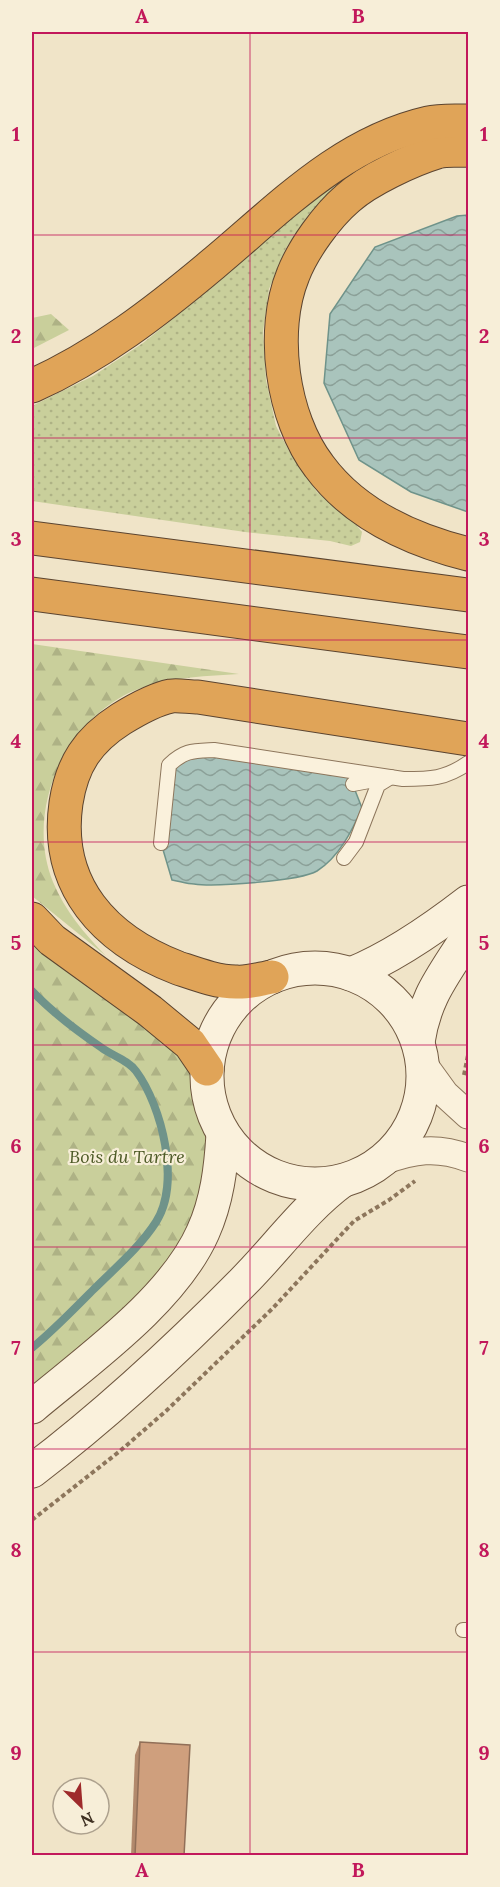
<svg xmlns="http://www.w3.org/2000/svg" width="500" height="1887" viewBox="0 0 500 1887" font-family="Lora,serif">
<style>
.grass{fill:url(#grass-dots)}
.forest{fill:url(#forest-firs)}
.water{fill:url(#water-waves);stroke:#6f938a;stroke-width:1.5}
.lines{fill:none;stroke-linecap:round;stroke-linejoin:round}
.stream{stroke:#6f938a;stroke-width:8}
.service-casing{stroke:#8d765c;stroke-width:16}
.minor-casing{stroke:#8d765c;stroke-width:29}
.secondary-casing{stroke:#6f573f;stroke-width:35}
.motorway-casing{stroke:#5b4430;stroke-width:35}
.path{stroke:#8d765c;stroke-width:4;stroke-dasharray:4.5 3;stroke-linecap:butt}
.service{stroke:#faf1dc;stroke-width:14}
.minor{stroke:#faf1dc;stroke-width:27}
.secondary{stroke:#faf1dc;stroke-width:33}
.motorway{stroke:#e0a458;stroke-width:33}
.wall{fill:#b2896c}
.building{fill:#cf9f7d;stroke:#916f58;stroke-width:1.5}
.grid{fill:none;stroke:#c2185b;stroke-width:1.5;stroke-opacity:0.55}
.labels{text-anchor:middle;stroke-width:4.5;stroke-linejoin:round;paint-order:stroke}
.park-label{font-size:18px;font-style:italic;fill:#4d5a26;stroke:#f7eed8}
.neatline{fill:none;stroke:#c2185b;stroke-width:2}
.grid-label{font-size:20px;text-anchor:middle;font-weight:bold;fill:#c2185b}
</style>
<defs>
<pattern id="grass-dots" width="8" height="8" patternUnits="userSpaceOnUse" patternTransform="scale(1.5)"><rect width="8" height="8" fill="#c9cf9b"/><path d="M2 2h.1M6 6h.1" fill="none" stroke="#aeb285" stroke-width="1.8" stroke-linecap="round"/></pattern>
<pattern id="forest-firs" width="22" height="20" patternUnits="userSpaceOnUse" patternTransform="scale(1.5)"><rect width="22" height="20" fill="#c9cf9b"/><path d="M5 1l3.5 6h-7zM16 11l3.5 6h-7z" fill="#aeb285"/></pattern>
<pattern id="water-waves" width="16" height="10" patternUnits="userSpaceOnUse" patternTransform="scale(1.5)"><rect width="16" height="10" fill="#a9c4bc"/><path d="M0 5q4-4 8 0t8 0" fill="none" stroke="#8ba098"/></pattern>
</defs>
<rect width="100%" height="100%" fill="#f0e4c8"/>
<path class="grass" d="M376 159 334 187 309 214 286 248 269 289 263 332 266 380 276 426 289 451 317 492 354 522 362 532 360 542 351 546 330 541 245 532 32 501V406L93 376 143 343 221 280 332 181Z"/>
<g class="forest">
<path d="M51 314 69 330 32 349V318Z"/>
<path d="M32 644 239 674C208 676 174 677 144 687 68 712 23 808 53 882 65 911 84 933 106 956L32 896Z"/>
<path d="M32 919 204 1068V1087L209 1106 217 1124 205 1225 32 1409Z"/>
</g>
<g class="water">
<path d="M468 215V512L411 492 359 460 324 383 330 314 375 247 457 216Z"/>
<path d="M194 751 347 770 362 808C352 831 339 857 317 871 300 881 215 887 194 884 187 884 179 881 172 880L161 843 169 765Z"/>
</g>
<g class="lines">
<path class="stream" d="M32 991C53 1013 77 1031 102 1048 113 1056 128 1060 136 1071 162 1106 181 1183 156 1222 140 1247 115 1268 94 1289 74 1309 54 1330 32 1348"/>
<g class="service-casing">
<g id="service">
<path d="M353 784 380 779"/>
<path d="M161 843 169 765C185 750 193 751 214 750L403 779C431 779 445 779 468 763"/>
<path d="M344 858 356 842 378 785 391 777"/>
<path d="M463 1630H468"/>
</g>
</g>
<g class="minor-casing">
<g id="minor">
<path d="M424 1065 445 1094 468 1115"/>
<path d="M383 1161C414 1150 436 1146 468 1158"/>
</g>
</g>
<g class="secondary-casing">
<g id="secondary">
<circle cx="315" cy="1076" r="108"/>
<path d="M351 974C393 957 433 929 468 902"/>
<path d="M418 1042C425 995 445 974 468 936"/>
<path d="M32 1407C88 1360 173 1300 203 1232 217 1201 221 1168 223 1134"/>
<path d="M32 1471C107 1414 177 1349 243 1282 276 1249 304 1209 342 1181"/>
</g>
</g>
<g class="motorway-casing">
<g id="motorway">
<path d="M468 150C459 151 446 149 437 152 411 160 368 180 348 198 327 216 303 249 293 275 270 331 282 418 319 466 355 515 412 540 468 554"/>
<path d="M32 386C99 356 157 311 213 264 279 209 341 143 428 123 440 120 455 121 468 121"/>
<path d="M32 538 468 595"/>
<path d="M32 594 468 652"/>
<path d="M32 919 52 940 150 1011 190 1044 207 1069"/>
<path d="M272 977C260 979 247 983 236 982 217 982 196 974 178 968 105 940 54 886 66 803 72 764 88 740 121 719 134 711 156 699 171 696 179 695 189 697 198 697L468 739"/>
</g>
</g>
<g class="path">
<path d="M464 1075 468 1055"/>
<path d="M32 1520 120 1451 166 1411 272 1309 354 1221 389 1200 415 1181"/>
</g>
<use href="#service" class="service"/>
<use href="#minor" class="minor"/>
<use href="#secondary" class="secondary"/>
<use href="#motorway" class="motorway"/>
</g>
<path class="wall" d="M140 1742 184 1856H131L135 1755Z"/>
<path class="building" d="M140 1742 190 1745 184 1856H135Z"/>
<path class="grid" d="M250 32V1856M32 235H468M32 438H468M32 640H468M32 842H468M32 1045H468M32 1247H468M32 1449H468M32 1652H468"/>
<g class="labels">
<g class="park-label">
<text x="127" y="1163">Bois du Tartre</text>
</g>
</g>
<rect width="500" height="1887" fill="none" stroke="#f7eed8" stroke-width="66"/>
<g transform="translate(81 1806) rotate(155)"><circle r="28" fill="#f7eed8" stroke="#ada18e" stroke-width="1.5"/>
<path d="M0-4.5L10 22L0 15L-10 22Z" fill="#9e2a2b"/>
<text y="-9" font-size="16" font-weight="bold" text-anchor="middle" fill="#3d2e20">N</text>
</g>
<rect x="33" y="33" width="434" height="1821" class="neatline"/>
<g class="grid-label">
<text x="142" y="23">A</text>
<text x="358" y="23">B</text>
<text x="16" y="141">1</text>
<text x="484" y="141">1</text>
<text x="16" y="343">2</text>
<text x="484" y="343">2</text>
<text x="16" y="546">3</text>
<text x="484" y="546">3</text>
<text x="16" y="748">4</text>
<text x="484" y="748">4</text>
<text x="16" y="950">5</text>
<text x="484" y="950">5</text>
<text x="16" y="1153">6</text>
<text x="484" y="1153">6</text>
<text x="16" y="1355">7</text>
<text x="484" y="1355">7</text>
<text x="16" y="1557">8</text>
<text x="484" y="1557">8</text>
<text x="16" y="1760">9</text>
<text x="484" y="1760">9</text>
<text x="142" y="1877">A</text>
<text x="358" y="1877">B</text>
</g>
</svg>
